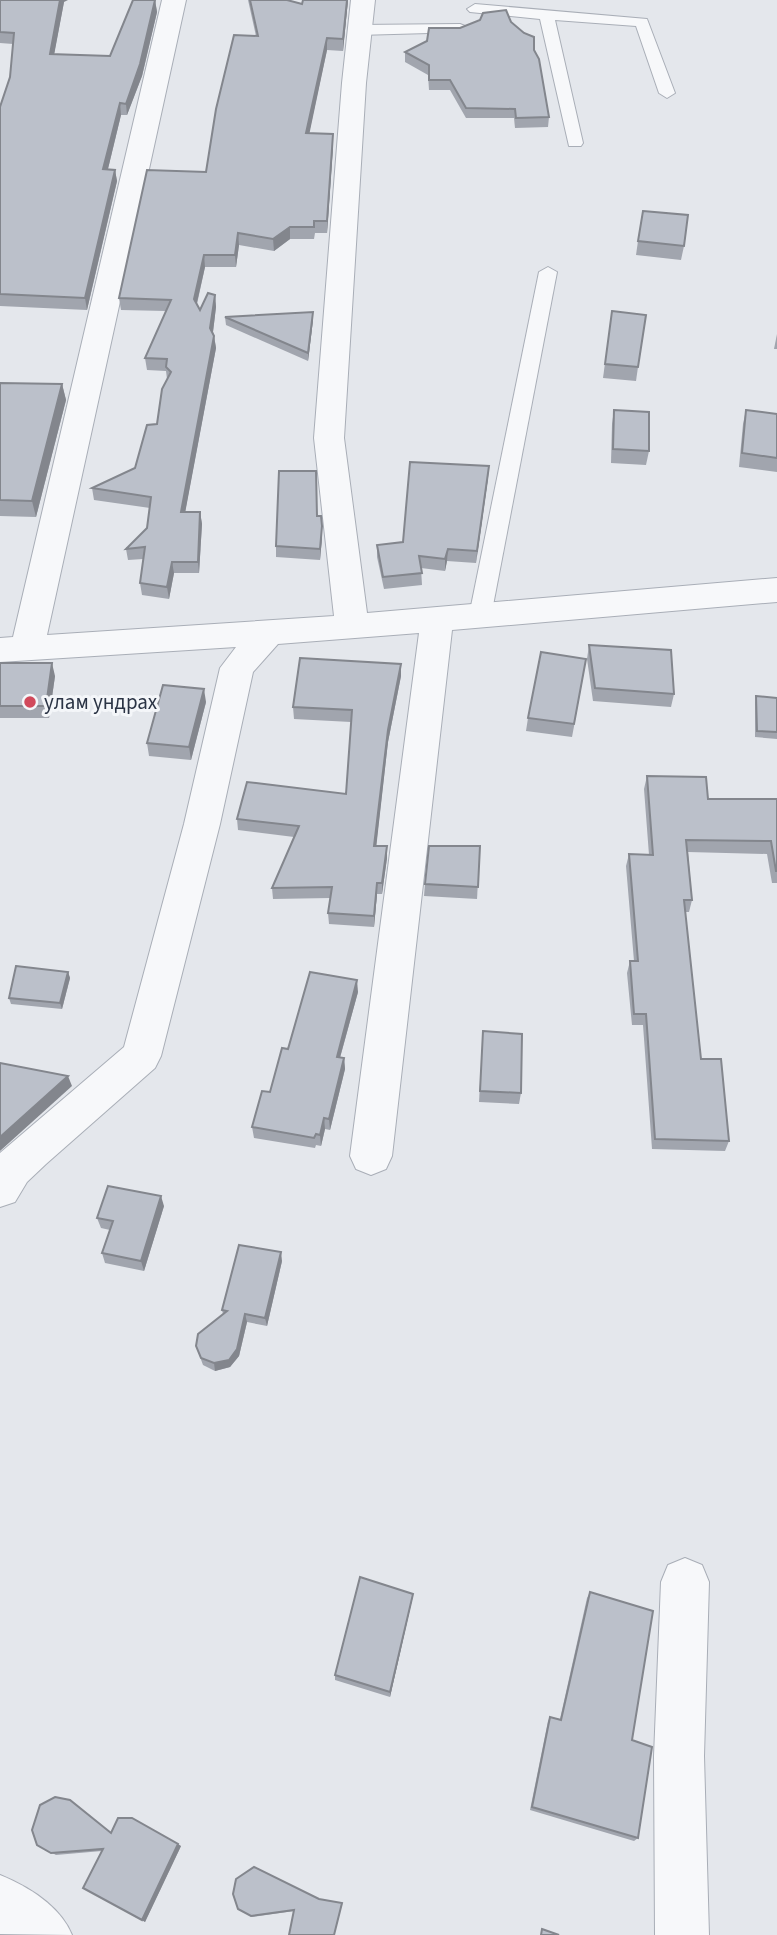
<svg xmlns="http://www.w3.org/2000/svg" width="777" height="1935" viewBox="0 0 777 1935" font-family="'Source Sans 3',sans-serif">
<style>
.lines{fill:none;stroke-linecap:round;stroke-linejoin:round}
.service-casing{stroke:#a9aeb7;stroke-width:2}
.minor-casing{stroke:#a9aeb7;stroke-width:2}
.service{fill:#f7f8fa;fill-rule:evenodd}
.minor{fill:#f7f8fa;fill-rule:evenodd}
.wall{fill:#a1a5ae}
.shaded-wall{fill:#83868d}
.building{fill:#bbc0ca;stroke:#83868d;stroke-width:2}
.poi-dot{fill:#d1495b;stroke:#f4f6f9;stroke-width:2.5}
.labels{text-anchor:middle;stroke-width:6;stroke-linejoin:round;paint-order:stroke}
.poi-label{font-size:21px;fill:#2b3445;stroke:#f4f6f9;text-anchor:start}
</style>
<rect width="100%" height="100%" fill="#e4e7ec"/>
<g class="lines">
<g class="service-casing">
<g id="service">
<path d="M475 4 647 19 675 93 667 98 659 93 636 26 555 20 583 143 581 146H569L540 19 470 12 467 9Z"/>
<path d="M460 24 465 26V32L358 35 350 30 358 25Z"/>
<path d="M548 267 557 272 491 616 487 621H473L469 616 539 272Z"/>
</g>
</g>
<g class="minor-casing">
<g id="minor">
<path d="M162 0H186L47 635 334 616 314 438 342 83 351 0H375L366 83 344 438 367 613 777 578V602L452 630 392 1156 386 1169 371 1175 356 1169 350 1156 419 633 278 644 253 672 220 824 161 1056 155 1068 46 1164 27 1182 15 1202 0 1207V1153L124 1047 184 824 220 668 236 647 0 662V638L13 637Z"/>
<path d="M685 1558 702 1565 709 1582 704 1756 709 1935H655L654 1756 661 1582 668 1565Z"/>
<path d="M0 1875C29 1887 60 1906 72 1935L0 1934Z"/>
</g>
</g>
<use href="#service" class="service"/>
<use href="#minor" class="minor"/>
</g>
<g class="wall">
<path d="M0 0 64 2 54 54 110 56 155 0 157 12 142 76 127 115H121L108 169 115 170 117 181 87 310 0 306V107L10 77 13 44 0 43Z"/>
<path d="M248 0H287L302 4 348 0 343 51 327 50 309 133 333 146 327 233H315L314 239H290L274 251 239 245 236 267H205L197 304 200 310 215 295 216 307 213 332 214 336 216 348 185 512H200L202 524 199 573H174L169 599 142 595 140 583 143 559 128 560 126 549 147 528 150 508 94 500 92 488 135 468 157 424 167 379 166 371 147 370 145 358 166 311 121 310 119 298 206 172 256 36Z"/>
<path d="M511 22 534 50 549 117 548 127 515 128 514 118H466L450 90H429L428 75 405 62V52L460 28Z"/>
<path d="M638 241 684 246 681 260 636 255Z"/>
<path d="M612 311 638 367 636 381 603 378Z"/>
<path d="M225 317 313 320 308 361 226 325Z"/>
<path d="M777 334V349H774Z"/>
<path d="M0 383 62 384 66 400 36 517 0 516Z"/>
<path d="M614 410 649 451 646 465 611 463 612 424Z"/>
<path d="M746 410 777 414V472L739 467 743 424Z"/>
<path d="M488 478 476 563 447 561 445 571 421 568 422 585 384 589 377 557V545L403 542Z"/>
<path d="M317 516 322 537 320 560 276 557V546Z"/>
<path d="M589 645 674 694 671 707 593 701 587 659Z"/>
<path d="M0 663 55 676 49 718H0Z"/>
<path d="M401 664V676L388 742 376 846 387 858 382 894H377L374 927 329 924 328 913 330 898 273 899 272 888 294 837 238 830 237 819 346 794 351 722 294 719 293 707Z"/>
<path d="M584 672 572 737 526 731 528 718Z"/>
<path d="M756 696 777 698V739L755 737V703Z"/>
<path d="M206 702 191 760 149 756 147 743Z"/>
<path d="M647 776 708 799H777V883H772L767 854 688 852 692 900 689 912H685L701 1059 729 1141 725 1151 652 1149 643 1025H632L627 973 630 961H634L626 866 629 854 649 855 644 789Z"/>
<path d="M480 846 477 899 424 896 425 884Z"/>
<path d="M68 972 70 978 62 1009 11 1004 9 998Z"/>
<path d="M358 992 340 1058H344L345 1069 330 1130 325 1129 321 1146 316 1145 315 1148 254 1138 252 1127 270 1092 288 1049Z"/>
<path d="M483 1031 521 1093 519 1104 479 1102Z"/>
<path d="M164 1206 144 1271 105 1263 102 1253 110 1230 101 1228 97 1218Z"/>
<path d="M282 1261 267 1326 247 1322 239 1356 230 1367 215 1371 203 1365 196 1346 223 1314 222 1310Z"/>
<path d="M590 1592 632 1740 638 1838 634 1841 530 1810 548 1721 550 1717 560 1719 587 1598Z"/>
<path d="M413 1594 412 1600 390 1697 335 1680V1675Z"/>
<path d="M111 1833 181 1846 145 1922 142 1920 102 1851 56 1855 37 1845Z"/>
<path d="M319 1899 343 1904 252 1917 238 1909Z"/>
</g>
<g class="shaded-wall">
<path d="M60 0H68L64 2 52 66 50 54Z"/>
<path d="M155 0 157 12 142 76 127 115 126 104Z"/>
<path d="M347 0H348L343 51V39Z"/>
<path d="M327 38V50L307 145 306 133Z"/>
<path d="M120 103 121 115 105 181 103 169Z"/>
<path d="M333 134V146L327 233V221Z"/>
<path d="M115 170 117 181 87 310 85 298Z"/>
<path d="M290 227V239L274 251 273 239Z"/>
<path d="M238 233 239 245 236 267 235 255Z"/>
<path d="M204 255 205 267 195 311 194 299Z"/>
<path d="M215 295 216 307 212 340 210 328Z"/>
<path d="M313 312V320L308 361V353Z"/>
<path d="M214 336 216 348 183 524 181 512Z"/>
<path d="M62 384 66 400 36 517 32 501Z"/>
<path d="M489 466 488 478 476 563 477 551Z"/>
<path d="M200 512 202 524 199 573 198 562Z"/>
<path d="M322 526V537L320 560V549Z"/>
<path d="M448 549 447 561 445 571V559Z"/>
<path d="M172 562 174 573 169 599 167 587Z"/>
<path d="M52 663 55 676 49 718 46 706Z"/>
<path d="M401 664V676L388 742 375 858 374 846 388 730Z"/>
<path d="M204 689 206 702 191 760 189 747Z"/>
<path d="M387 846V858L382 894V883Z"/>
<path d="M377 883V894L374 927V916Z"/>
<path d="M68 972 70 978 62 1009 60 1003Z"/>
<path d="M357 980 358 992 337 1068V1057Z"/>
<path d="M344 1058 345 1069 330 1130 329 1119Z"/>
<path d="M68 1076 72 1086 0 1151V1137Z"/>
<path d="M324 1118 325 1129 321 1146 320 1135Z"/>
<path d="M161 1196 164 1206 144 1271 141 1261Z"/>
<path d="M281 1252 282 1261 267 1326 265 1318Z"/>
<path d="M245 1314 247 1322 239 1356 230 1367 215 1371 214 1363Z"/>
<path d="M413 1594 412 1600 390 1697V1692Z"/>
<path d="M178 1844 181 1846 145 1922 142 1920Z"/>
</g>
<g class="building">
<path d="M0 0H60L50 54 110 56 133 0H155L140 64 126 104 120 103 103 169 115 170 85 298 0 294V107L10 77 14 33 0 32Z"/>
<path d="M250 0H287L302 4 303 0H347L343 39 327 38 306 133 333 134 327 221H314V227H290L273 239 238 233 235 255H204L194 299 200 310 208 293 215 295 210 328 214 336 181 512H200L198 562H172L167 587 140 583 145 547 126 549 147 528 151 497 92 488 135 468 147 425 157 424 162 389 171 372 166 367 167 359 145 358 171 300 119 298 147 170 206 172 216 109 234 35 258 36Z"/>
<path d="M506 10 511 22 524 33 534 37V50L539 59 549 117 516 118 515 109 466 108 450 80H429V65L405 52 427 41 429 28H460L480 20 483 13Z"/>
<path d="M643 211 688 215 684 246 638 241Z"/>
<path d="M612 311 646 315 638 367 605 364Z"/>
<path d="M313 312 308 353 225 317Z"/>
<path d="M0 383 62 384 32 501 0 500Z"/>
<path d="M614 410 649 412V451L613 449Z"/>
<path d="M746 410 777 414V458L742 453Z"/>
<path d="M410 462 489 466 477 551 448 549 445 559 419 556 422 573 383 577 377 545 403 542Z"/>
<path d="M279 471H316L317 516H321L322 526 320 549 276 546Z"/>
<path d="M589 645 671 650 674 694 595 688Z"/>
<path d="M541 652 586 659 574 724 528 718Z"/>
<path d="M300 658 401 664 388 730 374 846H387L382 883H377L374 916 328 913 332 887 272 888 299 826 237 819 247 782 346 794 352 710 293 707Z"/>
<path d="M0 663H52L46 706H0Z"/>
<path d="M163 685 204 689 189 747 147 743Z"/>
<path d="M756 696 777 698V732L757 731Z"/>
<path d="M647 776 706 777 708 799H777V871H776L771 841 686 840 692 900H684L701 1059H721L729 1141 655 1139 646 1014H634L630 961H638L629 854 653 855Z"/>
<path d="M429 846H480L478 887 425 884Z"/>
<path d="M16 966 68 972 60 1003 9 998Z"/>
<path d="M310 972 357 980 337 1057 344 1058 329 1119 324 1118 320 1135 316 1134 314 1138 252 1127 262 1091 270 1092 282 1048 288 1049Z"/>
<path d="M483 1031 522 1034 521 1093 480 1091Z"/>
<path d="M0 1063 68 1076 0 1137Z"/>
<path d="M108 1186 161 1196 141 1261 102 1253 113 1221 97 1218Z"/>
<path d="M239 1245 281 1252 265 1318 245 1314 237 1349 229 1360 214 1363 201 1358 196 1346 198 1334 227 1311 222 1310Z"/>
<path d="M360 1577 413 1594 390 1692 335 1675Z"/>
<path d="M590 1592 653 1611 632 1740 652 1747 638 1838 532 1807 550 1717 561 1720Z"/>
<path d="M55 1797 70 1800 111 1833 118 1818H132L178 1844 142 1920 83 1888 103 1849 51 1853 37 1845 32 1830 40 1805Z"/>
<path d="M254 1867 319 1899 342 1903 334 1935H289L294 1910 251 1916 238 1909 233 1894 236 1879Z"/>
<path d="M542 1929 559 1935H541Z"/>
</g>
<circle class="poi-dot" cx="30" cy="702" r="7"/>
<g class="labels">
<g class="poi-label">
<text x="44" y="709">улам ундрах</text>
</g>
</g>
</svg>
